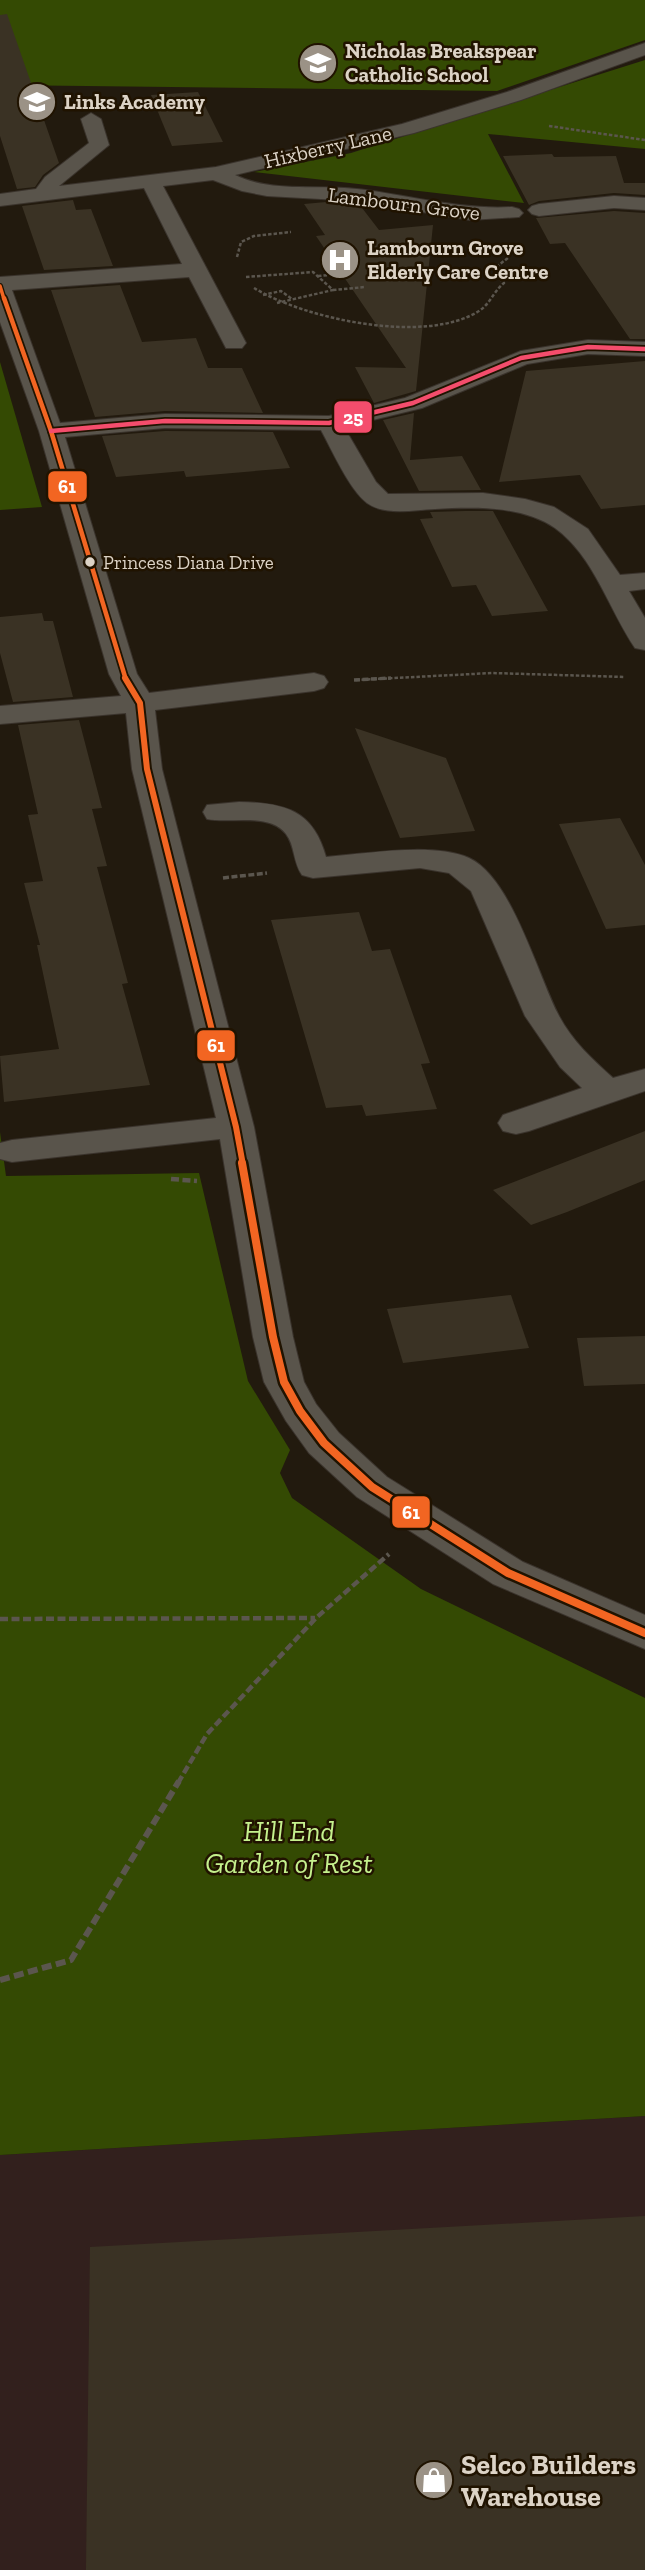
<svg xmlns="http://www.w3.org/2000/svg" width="645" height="2570" viewBox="0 0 645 2570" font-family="'Zilla Slab',serif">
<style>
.industrial{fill:#32201d}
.green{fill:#344a03}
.building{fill:#3a3224}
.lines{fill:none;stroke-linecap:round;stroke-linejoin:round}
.minor-casing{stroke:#3a332c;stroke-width:2}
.path-far3{stroke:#5b564e;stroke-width:2.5;stroke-dasharray:3.5 2;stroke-linecap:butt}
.path-far2{stroke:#5b564e;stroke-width:3.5;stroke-dasharray:6 2.5;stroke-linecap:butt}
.path-far1{stroke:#5b564e;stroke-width:4.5;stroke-dasharray:8 3.5;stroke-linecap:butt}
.path{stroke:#5b564e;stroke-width:6;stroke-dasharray:10 4.5;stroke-linecap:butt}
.minor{fill:#59544b;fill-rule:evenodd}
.bus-1-far3-casing{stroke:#201300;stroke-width:6}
.bus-1-far2-casing{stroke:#201300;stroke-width:8}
.bus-1-far1-casing{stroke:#201300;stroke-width:10}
.bus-1-casing{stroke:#201300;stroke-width:13}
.bus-2-casing{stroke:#201300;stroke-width:8}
.bus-1-far3{stroke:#f26522;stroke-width:3.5}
.bus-1-far2{stroke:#f26522;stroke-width:4.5}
.bus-1-far1{stroke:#f26522;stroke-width:6}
.bus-1{stroke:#f26522;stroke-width:8}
.bus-2{stroke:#f44d6c;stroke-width:4.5}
.bus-dot{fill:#dcd3c6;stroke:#201300;stroke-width:2.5}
.labels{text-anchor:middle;stroke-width:5;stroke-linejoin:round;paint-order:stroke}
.far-bus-label{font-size:19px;fill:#dcd3c6;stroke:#201300;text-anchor:start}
.far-poi-label{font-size:21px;font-weight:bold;fill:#dcd3c6;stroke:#201300;text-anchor:start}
.far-street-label{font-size:21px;fill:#dcd3c6;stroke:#201300}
.near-park-label{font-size:28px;font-style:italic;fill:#c5f18d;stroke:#201300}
.near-poi-label{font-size:28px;font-weight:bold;fill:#dcd3c6;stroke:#201300;text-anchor:start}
.line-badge{stroke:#201300;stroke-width:2.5}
.badge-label{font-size:19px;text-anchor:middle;font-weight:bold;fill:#fff}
</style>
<rect width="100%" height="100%" fill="#221a0e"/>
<path class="industrial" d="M645 2116V2570H0V2155Z"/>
<g class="green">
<path d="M0 0H645V40L497 91 0 85Z"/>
<path d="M645 60V149L488 134 524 203 254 172 351 153Z"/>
<path d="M0 362 42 507 0 510Z"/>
<path d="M0 1132 6 1176 199 1173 248 1381 290 1450 280 1473 292 1498 421 1589 645 1698V2116L0 2155Z"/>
</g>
<g class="building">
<path d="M7 14 59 163 43 175 35 187 17 189 0 136V15Z"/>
<path d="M198 92 223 142 172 146 151 95Z"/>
<path d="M552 154 554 157 616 156 624 183H645V195L614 193 539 201 529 205 503 156Z"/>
<path d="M73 200 76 210 91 209 113 266 44 270 22 206Z"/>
<path d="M326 202 359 204 379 230 433 225 416 391 374 403 355 367 406 368 316 236 325 235 304 204Z"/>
<path d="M614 211 645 213V339H630L565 243 550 244 536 218Z"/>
<path d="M120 285 142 342 196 338 208 368H242L263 413 165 411 95 417 51 290Z"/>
<path d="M645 361V505L601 509 580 475 499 482 526 371Z"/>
<path d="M414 413 410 460 462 456 481 490 419 491 383 420Z"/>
<path d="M165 431 273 432 290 468 186 477 184 471 116 477 102 436Z"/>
<path d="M465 511H493L548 611 492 616 476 585 452 587 420 519 433 518 430 512Z"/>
<path d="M42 613 44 621H53L73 697 13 702 0 653V617Z"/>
<path d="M79 720 102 808 92 809 107 866 97 867 128 983 122 984 150 1085 4 1102 0 1056 59 1049 37 945H40L24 883 43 881 28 815 38 814 18 725Z"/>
<path d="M355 728 446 758 475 831 400 838Z"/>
<path d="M620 818 645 865V925L606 929 559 824Z"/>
<path d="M359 912 372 951 390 949 430 1063 421 1064 437 1109 366 1116 362 1105 326 1108 271 920Z"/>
<path d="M645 1131V1180L567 1212 531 1225 493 1190Z"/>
<path d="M511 1295 529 1348 403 1363 387 1309Z"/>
<path d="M645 1336V1384L584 1386 577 1338Z"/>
<path d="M645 2216V2570H86L90 2247Z"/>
</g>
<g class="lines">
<g class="minor-casing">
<g id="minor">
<path d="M645 43V55L521 100 414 133 235 175C272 193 318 184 357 189 410 195 458 210 512 207L519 209 523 213 519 217 470 220 357 201 267 196 242 191 213 180 163 186 246 343 242 348H226L189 277 12 290 60 423 165 414 329 416 405 398 521 351 588 340 645 342V356L588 354 527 364 422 408 344 427 376 482 388 494 483 493 525 499 554 507 588 529 620 575 645 573V589L629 591 645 618V650L635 648C609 610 594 556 555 528 521 505 474 507 435 509 414 510 385 516 367 503 349 489 332 450 321 430L165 428 65 437 137 674 149 693 314 673 324 676 328 682 324 688 314 691 155 710 162 769 254 1127 293 1337 304 1382 316 1404 339 1433 387 1477 523 1562 645 1615V1649L493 1584 357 1497 309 1453 286 1421 264 1382 253 1337 220 1139 12 1162 0 1159V1143L12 1140 216 1118 132 769 126 713 0 724V706L121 696 109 674 39 431 0 322V277L182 264 144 188 0 206V194L36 189 45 177 89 143 81 119 91 113 101 119 109 145 59 186 216 167 402 124 507 92Z"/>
<path d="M614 196 645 198V210L614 208 539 216 532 214 528 210 532 206 539 204Z"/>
<path d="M239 802C285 803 313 810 326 857 365 854 433 842 469 858 511 877 537 973 558 1014 571 1040 592 1059 613 1078L645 1069V1091L529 1131 516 1134 503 1131 498 1123 503 1115 582 1088 560 1067 525 1016 471 891 449 873 420 868 313 878 302 875C293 863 295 845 286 834 269 812 230 824 207 819L203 812 207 805Z"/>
</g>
</g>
<g class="path-far3">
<path d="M549 126 645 140"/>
<path d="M237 257 241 242 254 236 291 232"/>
<path d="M318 276 351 273"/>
<path d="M246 277 313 272 333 290 277 303"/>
<path d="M254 288C305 319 425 345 479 311 490 304 494 291 504 283L496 275V267L508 258 509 250"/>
<path d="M333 290 365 287"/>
<path d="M263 295 281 291 292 299"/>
<path d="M356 680 492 673 625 677"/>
</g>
<g class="path-far2">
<path d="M354 680 391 678"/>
<path d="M223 878 267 873"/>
</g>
<g class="path-far1">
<path d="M171 1179 197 1181"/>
<path d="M0 1619 315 1618"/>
<path d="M178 1783 207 1734 316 1618 389 1554"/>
</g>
<path class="path" d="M0 1980 71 1960 179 1781"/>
<use href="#minor" class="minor"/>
<g class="bus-1-far3-casing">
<path id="bus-1-far3" d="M0 286 4 299"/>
</g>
<g class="bus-1-far2-casing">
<path id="bus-1-far2" d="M4 298 51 431 126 680"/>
</g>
<g class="bus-1-far1-casing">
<path id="bus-1-far1" d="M125 678 140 703 147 769 236 1127 243 1165"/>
</g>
<g class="bus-1-casing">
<path id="bus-1" d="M242 1163 273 1337 284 1382 300 1411 324 1443 372 1487 508 1573 645 1633"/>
</g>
<g class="bus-2-casing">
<path id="bus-2" d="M51 431 165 421 329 423 413 403 521 358 588 347 645 349"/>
</g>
<use href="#bus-1-far3" class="bus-1-far3"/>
<use href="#bus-1-far2" class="bus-1-far2"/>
<use href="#bus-1-far1" class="bus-1-far1"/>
<use href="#bus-1" class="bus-1"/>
<use href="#bus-2" class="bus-2"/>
</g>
<defs>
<g id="school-disc" transform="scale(2.0125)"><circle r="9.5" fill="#9b9286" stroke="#201300"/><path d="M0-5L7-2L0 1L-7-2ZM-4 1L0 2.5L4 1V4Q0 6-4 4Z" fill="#fff"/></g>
<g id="hospital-disc" transform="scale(2.0125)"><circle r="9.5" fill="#9b9286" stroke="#201300"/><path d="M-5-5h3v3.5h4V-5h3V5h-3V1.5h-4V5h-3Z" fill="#fff"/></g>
<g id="shop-disc" transform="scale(2.0125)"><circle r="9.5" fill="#9b9286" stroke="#201300"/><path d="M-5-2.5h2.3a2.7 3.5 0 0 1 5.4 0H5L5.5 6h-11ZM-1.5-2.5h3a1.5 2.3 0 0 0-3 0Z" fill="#fff"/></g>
</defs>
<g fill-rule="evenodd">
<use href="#school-disc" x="318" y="63"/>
<use href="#school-disc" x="37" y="102"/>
<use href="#hospital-disc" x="340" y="260"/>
<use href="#shop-disc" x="434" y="2480"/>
</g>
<circle class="bus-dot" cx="90" cy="562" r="6"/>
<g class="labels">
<g class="far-bus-label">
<text x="103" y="569">Princess Diana Drive</text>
</g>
<g class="far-poi-label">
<text x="345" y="58">Nicholas Breakspear<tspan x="345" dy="24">Catholic School</tspan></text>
<text x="64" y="109">Links Academy</text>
<text x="367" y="255">Lambourn Grove<tspan x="367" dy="24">Elderly Care Centre</tspan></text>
</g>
<g class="far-street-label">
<text transform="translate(328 147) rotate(-13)" y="7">Hixberry Lane</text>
<text transform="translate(404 204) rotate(7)" y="7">Lambourn Grove</text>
</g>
<g class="near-park-label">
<text x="289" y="1841">Hill End<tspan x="289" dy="32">Garden of Rest</tspan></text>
</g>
<g class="near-poi-label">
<text x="461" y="2474">Selco Builders<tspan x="461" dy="32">Warehouse</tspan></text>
</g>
</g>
<g class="line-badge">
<rect x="333" y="400" width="40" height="34" rx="7" fill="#f44d6c"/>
<rect x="47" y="470" width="41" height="33" rx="7" fill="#f26522"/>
<rect x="196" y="1029" width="40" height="33" rx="7" fill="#f26522"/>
<rect x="391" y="1495" width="40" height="34" rx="7" fill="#f26522"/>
</g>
<g class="badge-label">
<text x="353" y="424">25</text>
<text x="67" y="493">61</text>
<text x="216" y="1052">61</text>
<text x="411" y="1519">61</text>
</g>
</svg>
